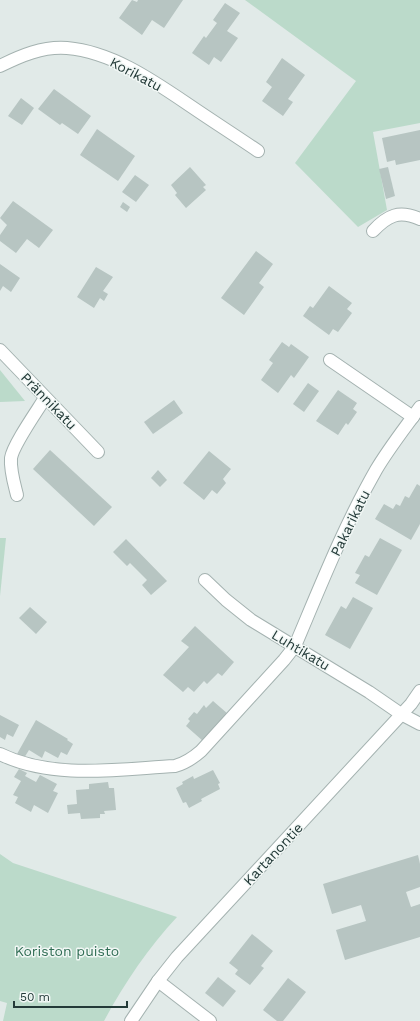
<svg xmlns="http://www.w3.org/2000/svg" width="420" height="1021" viewBox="0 0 420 1021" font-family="'Work Sans',sans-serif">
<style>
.green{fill:#bbdaca}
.building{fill:#b7c5c2}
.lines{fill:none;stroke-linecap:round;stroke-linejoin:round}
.minor-casing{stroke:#a4b2b0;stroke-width:14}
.minor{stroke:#fff;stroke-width:12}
.labels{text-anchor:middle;stroke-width:3;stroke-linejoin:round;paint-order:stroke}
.street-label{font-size:14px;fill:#233a38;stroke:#f1f7f5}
.park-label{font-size:14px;fill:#306d54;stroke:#f1f7f5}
</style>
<rect width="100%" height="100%" fill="#e1eae8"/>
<g class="green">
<path d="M245 0H420V123L373 132 387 210 358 227 295 163 356 81Z"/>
<path d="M0 370 25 401 0 402Z"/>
<path d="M0 538H6L0 596Z"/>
<path d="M0 854 13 863 177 917C148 948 124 984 104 1021H3L7 1003 0 1001Z"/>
</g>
<g class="building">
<path d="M132 0 137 2 138 0H183L164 28 152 20 142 35 119 18Z"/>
<path d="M225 3 240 13 227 31 238 38 221 62 214 57 209 65 192 53 204 36 206 38 217 23 213 20Z"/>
<path d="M282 58 305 75 288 99 293 102 283 116 262 101 272 87 266 82Z"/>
<path d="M54 89 91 116 78 134 62 123 60 125 38 109Z"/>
<path d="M21 98 34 108 22 125 8 116Z"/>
<path d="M97 129 135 156 118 181 80 155Z"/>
<path d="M420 130V160L396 165 395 160 387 162 382 138Z"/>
<path d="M190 167 206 185 203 187 206 190 186 208 175 195 177 193 171 185Z"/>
<path d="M388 167 395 196 386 199 379 169Z"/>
<path d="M135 175 149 185 136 202 122 192Z"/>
<path d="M13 201 53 230 39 248 27 239 16 253 0 241V235L7 225 0 218Z"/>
<path d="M123 202 130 207 127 212 120 207Z"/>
<path d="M256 251 273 264 259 283 264 287 244 315 221 298Z"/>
<path d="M0 264 20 278 11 292 3 286 0 291Z"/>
<path d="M96 267 113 277 103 291 108 294 104 301 100 298 94 308 77 297Z"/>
<path d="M329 286 352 303 347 309 352 313 338 332 333 329 329 335 303 316 310 306 313 308Z"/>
<path d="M282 342 289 347 291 344 309 357 294 378 291 375 278 393 261 380 273 363 269 360Z"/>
<path d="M308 383 319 391 304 412 293 404Z"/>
<path d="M338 390 357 403 353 409 357 412 348 425 346 423 338 435 316 421Z"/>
<path d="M174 400 183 413 153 434 144 422Z"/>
<path d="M50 450 112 507 94 526 33 469Z"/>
<path d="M209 451 231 469 223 479 226 483 217 494 212 490 204 500 183 483Z"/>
<path d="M158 470 167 480 160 487 151 478Z"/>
<path d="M417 484 420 486V524L411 540 375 519 384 504 393 509 396 504 400 506 405 496 409 498Z"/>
<path d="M380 538 402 550 377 595 355 583 360 575 355 573 365 555 369 557Z"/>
<path d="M126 539 167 581 151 595 142 585 147 580 130 563 127 566 113 552Z"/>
<path d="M353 597 373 608 350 649 325 635 341 606 346 609Z"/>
<path d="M30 607 47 622 36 634 19 618Z"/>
<path d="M195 626 234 662 222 676 218 673 207 684 204 681 194 692 188 687 183 692 163 675 189 647 181 641Z"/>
<path d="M213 701 228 714 203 741 186 726 190 721 188 719 194 712 197 714 204 705 206 708Z"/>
<path d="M0 715 19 725 13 737 7 734 5 740 0 737Z"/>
<path d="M36 720 68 739 67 740 73 744 67 755 61 752 58 758 45 751 42 758 29 750 24 758 17 754Z"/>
<path d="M19 769 27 773 25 776 36 782 40 775 57 784 53 791 58 793 48 813 34 805 31 812 15 803 18 797 13 795 21 781 14 777Z"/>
<path d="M213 770 220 783 218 784 220 789 201 799 202 801 189 808 186 802 183 803 176 788 183 784 182 782 193 776 194 779Z"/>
<path d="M108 782 109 788H114L116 810 104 811 105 814H100V818L81 819 80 813 68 814 67 805 77 804 76 790 89 789V784Z"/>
<path d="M418 855 420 864V887L406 892 411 907 420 904V937L345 960 336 930 366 921 361 905 332 914 323 884Z"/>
<path d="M252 934 273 951 261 966 264 968 250 985 235 974 238 970 229 963Z"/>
<path d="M218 977 236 991 223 1007 205 993Z"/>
<path d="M288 978 306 992 283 1021H277L263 1010Z"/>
</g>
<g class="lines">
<g class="minor-casing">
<g id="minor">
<path d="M0 66C20 56 43 46 67 48 113 52 155 82 192 107 214 122 236 136 258 151"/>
<path d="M373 231C388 215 399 210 420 219"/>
<path d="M0 350 98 452"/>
<path d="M330 360 413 417"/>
<path d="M17 495C14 483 10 470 11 458 13 445 37 411 45 398"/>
<path d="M205 580 226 600 251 620 369 692 401 714 420 724"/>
<path d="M0 754C53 780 119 769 175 766 186 763 193 758 201 751L284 660 295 646C320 587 344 526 376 470 389 448 405 428 420 407"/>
<path d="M158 981 210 1021"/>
<path d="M131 1021 158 981 177 957 411 704 420 691"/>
</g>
</g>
<use href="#minor" class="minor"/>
</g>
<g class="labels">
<g class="street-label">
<text transform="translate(136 74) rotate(28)" y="5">Korikatu</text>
<text transform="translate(49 401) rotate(46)" y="5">Prännikatu</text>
<text transform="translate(350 523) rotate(-64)" y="5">Pakarikatu</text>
<text transform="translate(301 650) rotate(31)" y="5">Luhtikatu</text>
<text transform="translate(273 854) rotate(-47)" y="5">Kartanontie</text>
</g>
<g class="park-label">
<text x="67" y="956">Koriston puisto</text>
</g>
</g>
<path d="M14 1001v6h113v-6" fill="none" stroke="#233a38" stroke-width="2"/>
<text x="20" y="1001" font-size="12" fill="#233a38" stroke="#f1f7f5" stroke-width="3" paint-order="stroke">50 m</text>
</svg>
